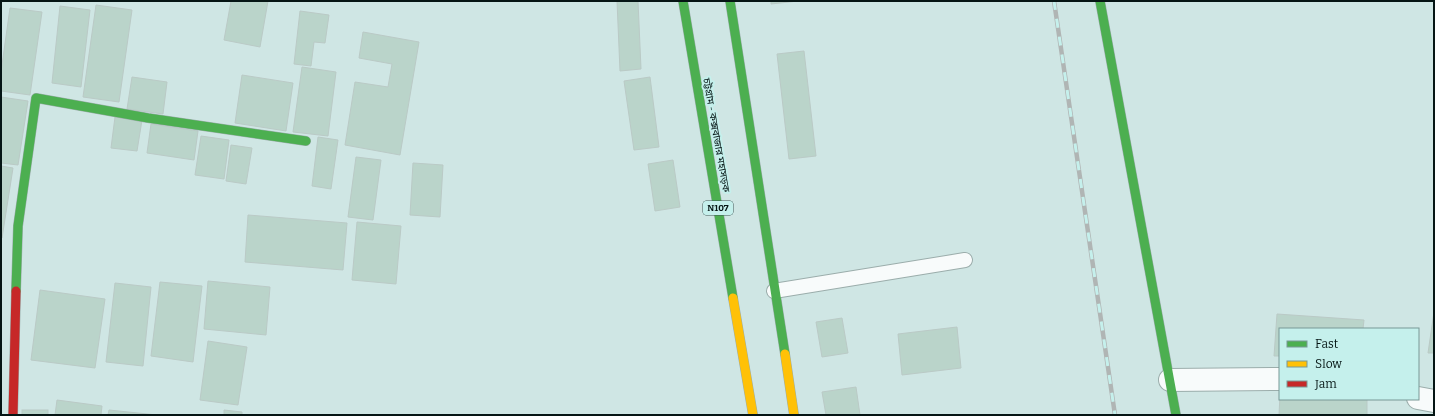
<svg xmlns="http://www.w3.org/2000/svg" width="1435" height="416" viewBox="0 0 1435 416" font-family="Bitter,'Noto Sans Bengali',serif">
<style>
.building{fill:#bad4ca;stroke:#bacac6}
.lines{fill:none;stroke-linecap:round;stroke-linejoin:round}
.lane-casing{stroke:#9badab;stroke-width:16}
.street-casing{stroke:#9badab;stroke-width:24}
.fast-casing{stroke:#9badab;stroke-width:10}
.slow-casing{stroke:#9badab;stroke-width:10}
.jam-casing{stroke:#9badab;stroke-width:10}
.lane{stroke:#f8fbfb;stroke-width:14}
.street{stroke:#f8fbfb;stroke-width:22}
.fast{stroke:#4caf50;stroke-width:9}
.slow{stroke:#ffc107;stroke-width:9}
.jam{stroke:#c62828;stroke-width:9}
.rail-casing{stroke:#b0b5b4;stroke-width:4.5}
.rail{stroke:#c5f0ec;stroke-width:3;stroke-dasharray:9;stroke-linecap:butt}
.labels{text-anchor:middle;stroke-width:4;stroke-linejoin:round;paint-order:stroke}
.shield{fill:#c5f0ec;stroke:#3f5755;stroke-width:1}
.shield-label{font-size:9px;font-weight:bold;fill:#051514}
.street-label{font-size:10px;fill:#051514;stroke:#c5f0ec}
</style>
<rect width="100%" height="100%" fill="#cfe6e4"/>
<g class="building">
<path d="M231 1H268L260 47 224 40Z"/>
<path d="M617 1H638L641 69 620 71Z"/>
<path d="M771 1H798L771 4Z"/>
<path d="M96 5 132 10 119 102 83 97Z"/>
<path d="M60 6 90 10 81 87 52 83Z"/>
<path d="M10 8 42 12 30 95 1 91V72Z"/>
<path d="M300 11 329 15 325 43 314 42 311 66 294 64Z"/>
<path d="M363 32 419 42 400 155 345 145 355 82 388 87 392 64 359 58Z"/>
<path d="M804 51 816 156 789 159 777 54Z"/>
<path d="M302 67 336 72 328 136 293 132Z"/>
<path d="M242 75 293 83 286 131 235 123Z"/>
<path d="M132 77 167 82 163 114 127 109Z"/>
<path d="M650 77 659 147 634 150 624 81Z"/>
<path d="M1 97 28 101 18 165 1 163Z"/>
<path d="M115 117 142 120 137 151 111 148Z"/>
<path d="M151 124 198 131 194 160 147 153Z"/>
<path d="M201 136 229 140 224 179 195 175Z"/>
<path d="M318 137 338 140 331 189 312 186Z"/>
<path d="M231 145 252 148 246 184 226 181Z"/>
<path d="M356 157 381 160 373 220 348 217Z"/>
<path d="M673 160 680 207 655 211 648 164Z"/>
<path d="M413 163 443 165 440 217 410 215Z"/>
<path d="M1 166 13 168 2 238 1 237Z"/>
<path d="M248 215 347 223 343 270 245 262Z"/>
<path d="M357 222 401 226 396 284 352 280Z"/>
<path d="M208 281 270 287 266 335 204 329Z"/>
<path d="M160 282 202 286 193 362 151 356Z"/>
<path d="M115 283 151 287 143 366 106 362Z"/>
<path d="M40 290 105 299 95 368 31 360Z"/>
<path d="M1434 312V353H1428Z"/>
<path d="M1277 314 1364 320 1363 329H1280V356H1274Z"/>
<path d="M842 318 848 353 822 357 816 322Z"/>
<path d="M957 327 961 368 902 375 898 334Z"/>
<path d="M208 341 247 347 238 405 200 400Z"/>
<path d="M856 387 860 415H826L822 392Z"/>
<path d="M1280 395V399H1367V415H1279Z"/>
<path d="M57 400 102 406 101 415H55Z"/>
<rect x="22" y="410" width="26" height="5"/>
<path d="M109 410 157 415H108Z"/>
<path d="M224 410 242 412V415H224Z"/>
</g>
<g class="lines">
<g class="lane-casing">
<path id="lane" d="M774 291 965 260"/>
</g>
<g class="street-casing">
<g id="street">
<path d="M1170 380 1280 379"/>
<path d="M1418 398 1434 401"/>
</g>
</g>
<g class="fast-casing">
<g id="fast">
<path d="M683 1 733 298"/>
<path d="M730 1 785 354"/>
<path d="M1100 1 1176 415"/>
<path d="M16 291 18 226 36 98 148 118 306 141"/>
</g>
</g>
<g class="slow-casing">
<g id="slow">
<path d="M733 298 753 415"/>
<path d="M785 354 794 415"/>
</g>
</g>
<g class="jam-casing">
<path id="jam" d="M13 415 16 291"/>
</g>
<use href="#lane" class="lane"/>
<use href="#street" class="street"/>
<use href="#fast" class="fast"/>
<use href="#slow" class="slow"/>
<use href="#jam" class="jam"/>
<g class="rail-casing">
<path id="rail" d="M1054 1 1115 415"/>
</g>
<use href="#rail" class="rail"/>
</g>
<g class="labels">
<rect class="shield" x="703" y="201" width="30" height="14" rx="3"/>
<g class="shield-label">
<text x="718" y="211">N107</text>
</g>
<g class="street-label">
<text transform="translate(717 135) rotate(80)" y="4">চট্টগ্রাম - কক্সবাজার মহাসড়ক</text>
</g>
</g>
<rect width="1435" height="416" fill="none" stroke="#051514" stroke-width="4"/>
<rect x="1279" y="328" width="140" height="72" fill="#c5f0ec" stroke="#789896"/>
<rect x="1287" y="341" width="20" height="6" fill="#4caf50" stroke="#789896"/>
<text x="1315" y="348" font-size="12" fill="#051514">Fast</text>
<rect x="1287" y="361" width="20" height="6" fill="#ffc107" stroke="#789896"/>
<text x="1315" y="368" font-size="12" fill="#051514">Slow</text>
<rect x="1287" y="381" width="20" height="6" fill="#c62828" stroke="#789896"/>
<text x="1315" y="388" font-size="12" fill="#051514">Jam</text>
</svg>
